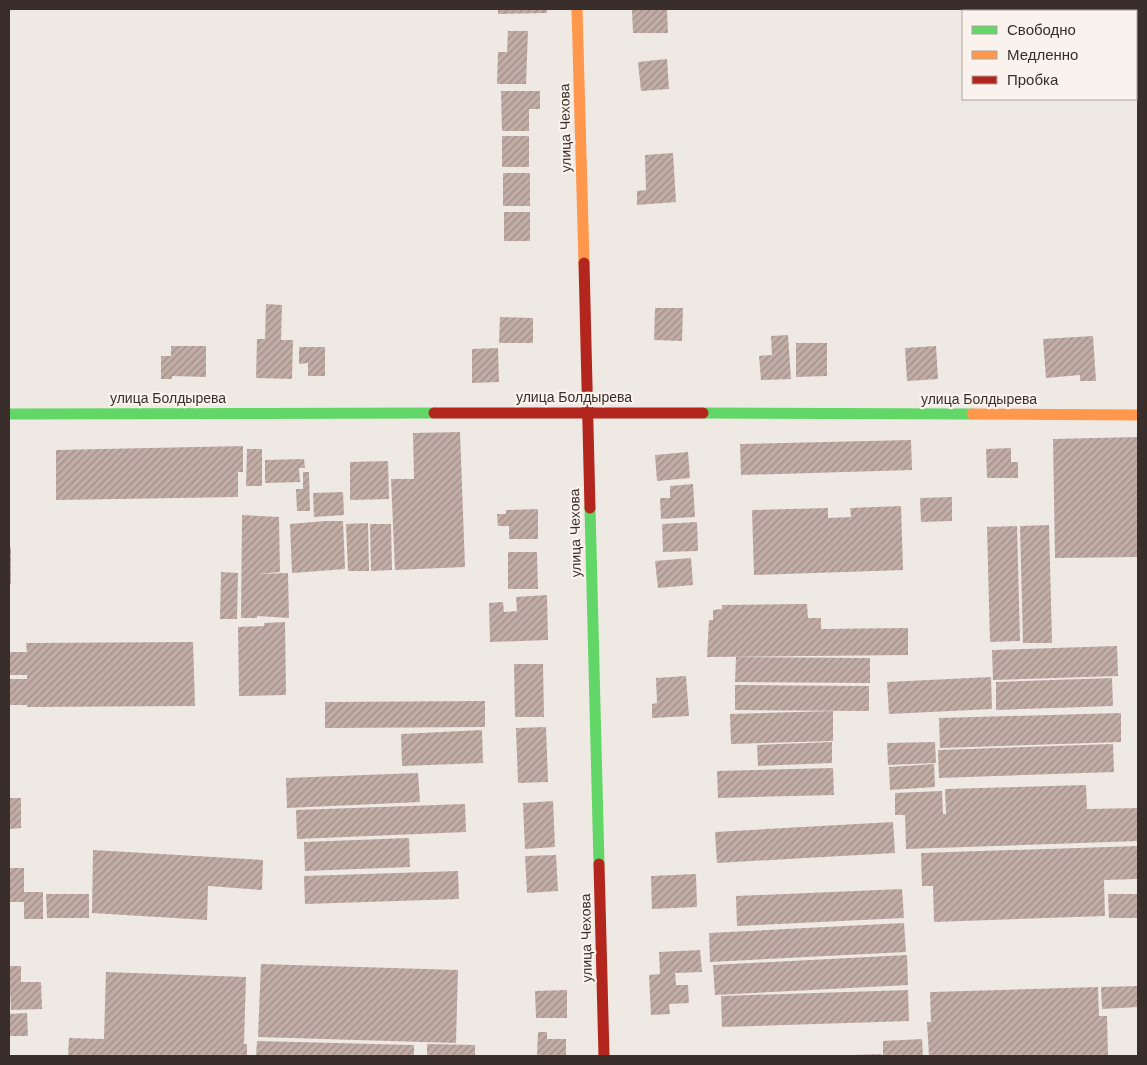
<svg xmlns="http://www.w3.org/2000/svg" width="1147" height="1065" viewBox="0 0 1147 1065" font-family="Arial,sans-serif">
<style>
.building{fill:url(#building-hatch)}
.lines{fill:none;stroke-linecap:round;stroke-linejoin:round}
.fast{stroke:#63d668;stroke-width:11}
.slow{stroke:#ff974d;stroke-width:11}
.jam{stroke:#b3261e;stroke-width:11}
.labels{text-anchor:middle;stroke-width:4.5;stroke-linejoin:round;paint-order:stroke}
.street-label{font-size:14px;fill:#3a2e2b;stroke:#faf3ed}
</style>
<defs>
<pattern id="building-hatch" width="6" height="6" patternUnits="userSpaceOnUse" patternTransform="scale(1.25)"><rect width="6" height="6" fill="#c2aca6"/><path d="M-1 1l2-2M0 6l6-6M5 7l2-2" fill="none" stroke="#9f8c87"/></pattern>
</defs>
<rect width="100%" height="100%" fill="#efe9e4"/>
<g class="building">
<path d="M498 9H547V13L498 14Z"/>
<path d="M667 9 668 33H633L632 10Z"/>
<path d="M508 31H528L526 84H497L498 52H507Z"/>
<path d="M667 59 669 89 641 91 638 62Z"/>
<path d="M501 91H540V109H529V131H502Z"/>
<rect x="502" y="136" width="27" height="31"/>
<path d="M673 153 676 202 637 205V191L646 190 645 155Z"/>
<rect x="503" y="173" width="27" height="33"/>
<rect x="504" y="212" width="26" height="29"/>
<path d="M266 304 282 305 281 340H293L292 379 256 378 257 339H265Z"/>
<path d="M655 308H683L682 341 654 340Z"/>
<path d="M500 317 533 318V343H499Z"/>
<path d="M788 335 791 379 761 380 759 356 772 355 771 336Z"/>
<path d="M1093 336 1096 381H1080V375L1046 378 1043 339Z"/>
<path d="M796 343H827V376L796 377Z"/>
<path d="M171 346H206V377L172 376V379H161V356H171Z"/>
<path d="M936 346 938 379 907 381 905 348Z"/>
<path d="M299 347H325V376H308V363L299 364Z"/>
<path d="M498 348 499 382 472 383V349Z"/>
<path d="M460 432 465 567 395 570 391 479H414L413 433Z"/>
<path d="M1138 437V557L1055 558 1053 439Z"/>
<path d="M911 440 912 470 741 475 740 444Z"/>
<path d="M243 446V472H238V497L56 500V450Z"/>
<path d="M1011 448V462H1018V478H987L986 449Z"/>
<path d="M247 449H262V486H246Z"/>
<path d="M688 452 690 478 657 481 655 455Z"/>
<path d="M304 459 305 468H299L300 482 265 483V460Z"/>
<path d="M388 461 389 499 350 500V462Z"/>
<path d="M303 472H309L310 511H297L296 489H303Z"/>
<path d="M693 484 695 517 661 519 660 498H670V486Z"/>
<path d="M343 492 344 515 314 517 313 493Z"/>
<path d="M952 497V521L921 522 920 498Z"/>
<path d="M901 506 903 570 754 575 752 510 828 508V518L851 517 850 508Z"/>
<path d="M538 509V539H509V526H498L497 514H506V510Z"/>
<path d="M242 515 279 517 280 572 256 574 288 573 289 618 257 616V618H241Z"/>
<path d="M325 521H343L345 569 292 573 290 524Z"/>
<path d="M697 522 698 551 663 552 662 524Z"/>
<path d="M368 523 369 571H348L346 524Z"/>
<path d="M370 524H391L392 570 371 571Z"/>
<path d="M1049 525 1052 643H1023L1020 526Z"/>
<path d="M1017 526 1020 641 990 642 987 527Z"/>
<rect x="9" y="548" width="2" height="36"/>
<path d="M508 552H537L538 589H508Z"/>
<path d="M691 558 693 585 658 588 655 561Z"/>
<path d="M221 572 238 573 237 619H220Z"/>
<path d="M547 595 548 640 490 642 489 603 503 602 504 612 517 611 516 597Z"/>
<path d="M807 604 808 618H821V629L908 628V655L707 657 709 620H713V610L722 609V605Z"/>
<path d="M285 622 286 695 239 696 238 627 264 626V623Z"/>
<path d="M193 642 195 706 27 707V705H9V679H27V675H9V652H27L26 643Z"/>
<path d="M1117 646 1118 676 993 680 992 650Z"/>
<path d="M736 657 870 658V683L735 682Z"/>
<path d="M514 664H543L544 717H515Z"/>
<path d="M686 676 689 716 652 718V704L657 703 656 678Z"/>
<path d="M991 677 992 709 889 714 887 682Z"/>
<path d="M1112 678 1113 706 996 710V682Z"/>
<path d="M735 685 869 686V711L735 710Z"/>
<path d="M485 701V727L325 728V702Z"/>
<path d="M833 711V741L731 744 730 714Z"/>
<path d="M1121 713V742L940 748 939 718Z"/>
<path d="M546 727 548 782 518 783 516 728Z"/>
<path d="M482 730 483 763 402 766 401 734Z"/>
<path d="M832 742V763L758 766 757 745Z"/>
<path d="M935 742 936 763 888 765 887 743Z"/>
<path d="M1113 744 1114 772 939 778 938 750Z"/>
<path d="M934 764 935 787 890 790 889 767Z"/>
<path d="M833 768 834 795 718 798 717 771Z"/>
<path d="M418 773 420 802 287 808 286 778Z"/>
<path d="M1086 785 1087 809 1138 808V841L906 849 905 815H895V793L942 791 943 814H946L945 789Z"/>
<path d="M9 798H21V828L9 829Z"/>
<path d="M553 801 555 847 525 849 523 803Z"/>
<path d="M465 804 466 832 297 839 296 810Z"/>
<path d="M893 822 895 853 717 863 715 832Z"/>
<path d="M409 838 410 867 305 871 304 842Z"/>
<path d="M1138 846V879L1104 880 1105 916 934 922 933 886H922L921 853Z"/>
<path d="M93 850 263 860 262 890 208 886 207 920 92 913Z"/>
<path d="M556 855 558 891 527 893 525 856Z"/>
<path d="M9 868H24V892H43V919H24V902H9Z"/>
<path d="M458 871 459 899 305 904 304 876Z"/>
<path d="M696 874 697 907 652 909 651 876Z"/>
<path d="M902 889 904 918 737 926 736 896Z"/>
<path d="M46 894H89V918H47Z"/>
<path d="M1108 894H1138V918H1109Z"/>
<path d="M904 923 906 952 710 962 709 933Z"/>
<path d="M700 950 702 972 675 973 676 985H688L689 1003 669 1004 670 1014 651 1015 649 975 660 974 659 952Z"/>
<path d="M907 955 908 985 715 995 713 965Z"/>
<path d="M261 964 458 970 456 1043 258 1037Z"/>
<path d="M9 966H21V982H41L42 1009 11 1010Z"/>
<path d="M106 972 246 977 244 1044H247V1056H68L69 1038 104 1039Z"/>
<path d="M1138 986V1007L1102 1009 1101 987Z"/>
<path d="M1098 987 1099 1016H1107L1108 1056H929L927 1022H931L930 992Z"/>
<path d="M567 990V1018H536L535 991Z"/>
<path d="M908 990 909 1021 722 1027 721 996Z"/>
<path d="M27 1013 28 1036H9V1014Z"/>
<path d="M538 1032H547V1039H566V1056H537Z"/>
<path d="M922 1039 923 1056H883V1041Z"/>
<path d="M257 1041 414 1045V1056H256Z"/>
<path d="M427 1044 475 1045V1056H427Z"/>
<path d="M881 1054V1056H849V1055Z"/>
</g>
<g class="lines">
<g class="fast">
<path d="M703 413 972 414"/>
<path d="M9 414 434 413"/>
<path d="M590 508 599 864"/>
</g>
<g class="slow">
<path d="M577 9 584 263"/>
<path d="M972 414 1138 415"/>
</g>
<g class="jam">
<path d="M584 263 590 508"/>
<path d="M434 413H703"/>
<path d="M599 864 604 1056"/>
</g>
</g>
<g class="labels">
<g class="street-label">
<text transform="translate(565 128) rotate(-91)" y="5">улица Чехова</text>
<text x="574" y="402">улица Болдырева</text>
<text x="168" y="403">улица Болдырева</text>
<text x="979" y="404">улица Болдырева</text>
<text transform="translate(575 533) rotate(-91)" y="5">улица Чехова</text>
<text transform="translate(586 938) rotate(-91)" y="5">улица Чехова</text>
</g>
</g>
<rect width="1147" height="1065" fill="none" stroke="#3a2e2b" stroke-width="20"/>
<rect x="962" y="10" width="175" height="90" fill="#faf3ed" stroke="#ada49f"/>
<rect x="972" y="26" width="25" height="8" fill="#63d668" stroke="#ada49f"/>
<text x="1007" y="35" font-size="15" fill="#3a2e2b">Свободно</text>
<rect x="972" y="51" width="25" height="8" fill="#ff974d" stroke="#ada49f"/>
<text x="1007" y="60" font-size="15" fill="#3a2e2b">Медленно</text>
<rect x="972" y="76" width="25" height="8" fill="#b3261e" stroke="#ada49f"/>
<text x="1007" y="85" font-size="15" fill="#3a2e2b">Пробка</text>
</svg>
